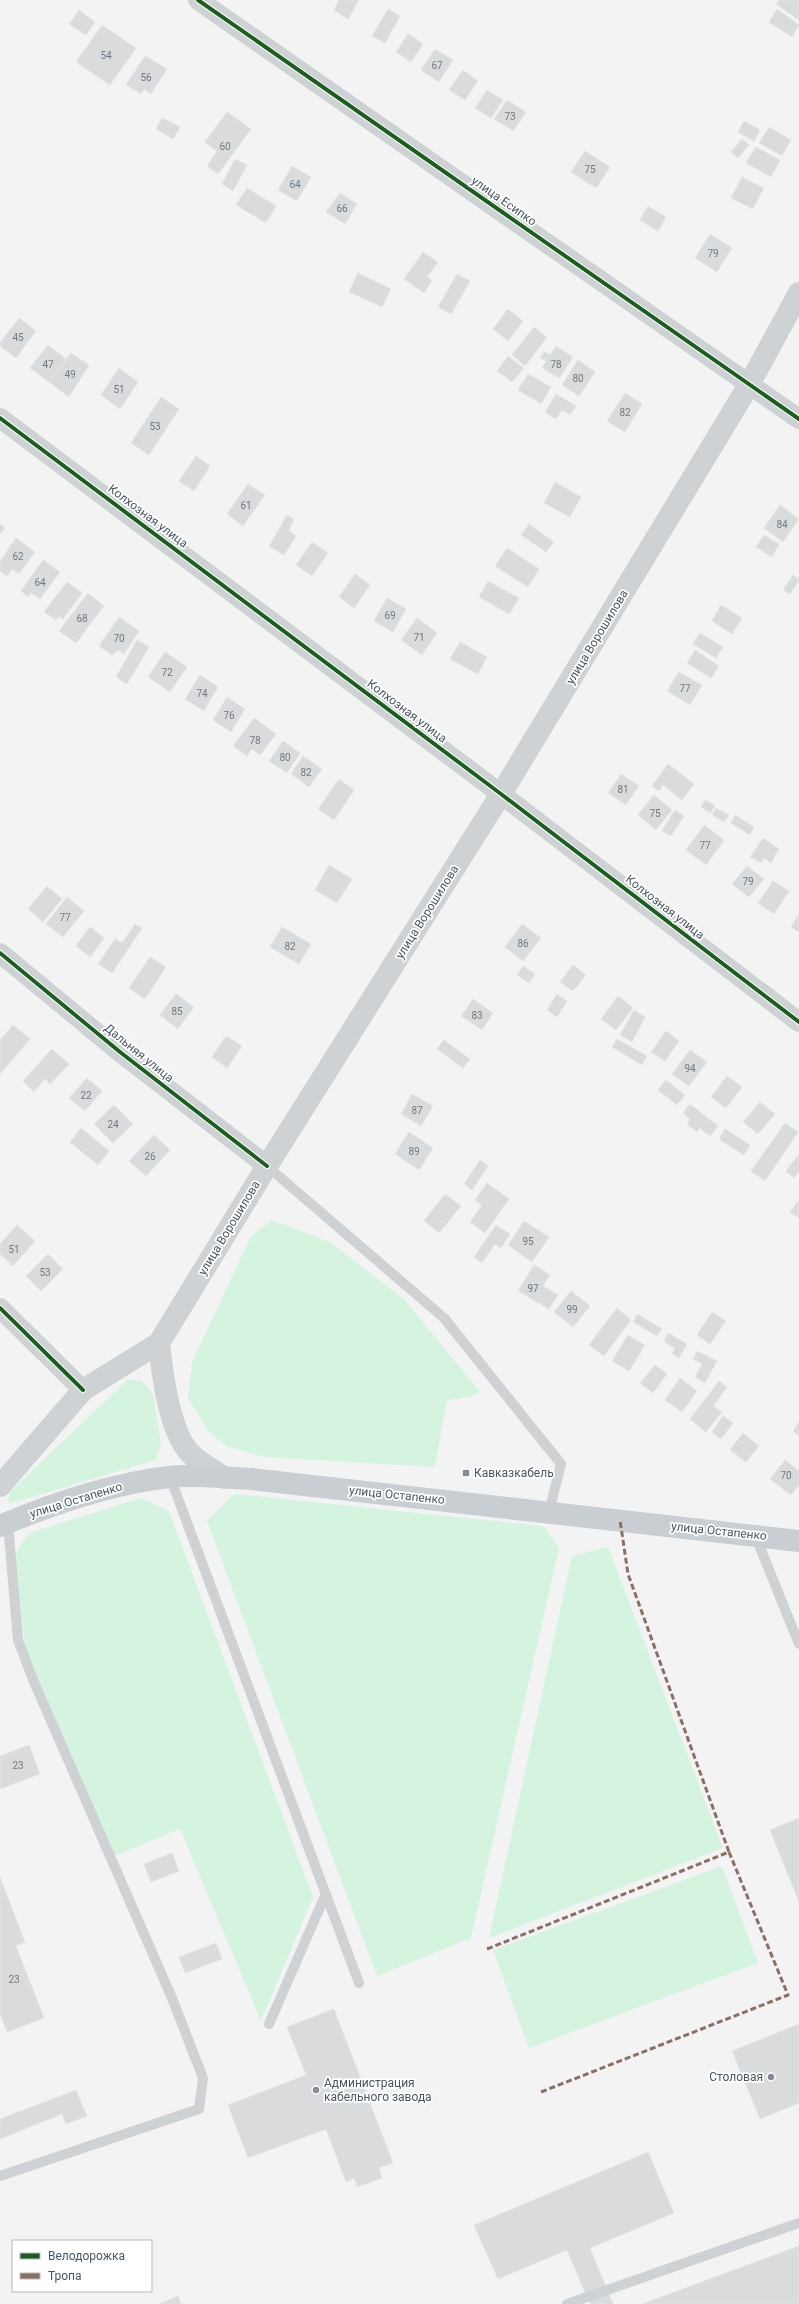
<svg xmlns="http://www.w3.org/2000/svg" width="799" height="2304" viewBox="0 0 799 2304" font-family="Roboto,sans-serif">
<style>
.green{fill:#d5f4e0}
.building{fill:#dadbdd;stroke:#e4e5e6}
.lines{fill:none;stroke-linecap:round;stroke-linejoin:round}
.service{stroke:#ced2d4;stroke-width:10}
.minor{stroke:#ced2d4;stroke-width:20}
.secondary{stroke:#ced2d5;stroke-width:22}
.primary{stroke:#c9ced2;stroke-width:22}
.quiet{stroke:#8d6e63;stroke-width:3;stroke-dasharray:6 3;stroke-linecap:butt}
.cycleway-casing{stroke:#fff;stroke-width:6}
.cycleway{stroke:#1b5e20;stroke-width:4}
.poi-dot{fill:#838d95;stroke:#fff;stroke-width:1.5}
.labels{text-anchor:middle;stroke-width:3.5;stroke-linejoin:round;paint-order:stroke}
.number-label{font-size:10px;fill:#6d7982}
.street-label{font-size:12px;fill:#475662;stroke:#fff}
.poi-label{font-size:12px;fill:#475662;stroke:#fff;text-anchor:start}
</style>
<rect width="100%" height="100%" fill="#f3f3f3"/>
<g class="green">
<path d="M272 1220 330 1242 405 1300 480 1392 469 1397 447 1400 435 1467 265 1457 228 1447 209 1432 188 1398 192 1362 251 1236Z"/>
<path d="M128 1379 142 1381 153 1394 161 1443 156 1460 9 1504 8 1498 11 1491Z"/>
<path d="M234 1494 543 1526 559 1548 471 1938 377 1976 207 1521Z"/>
<path d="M141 1498 169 1511 313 1897 261 2021 180 1829 114 1856 26 1649 13 1567 18 1549 29 1533Z"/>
<path d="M608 1547 723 1848 489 1938 572 1556Z"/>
<path d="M722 1866 758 1963 529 2048 493 1950Z"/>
</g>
<g class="building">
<path d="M339 0H359L348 19 334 10Z"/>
<path d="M780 0H799V20L776 4Z"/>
<path d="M388 9 400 16 385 43 372 36Z"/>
<path d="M777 9 799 25 792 37 769 22Z"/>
<path d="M79 10 95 22 86 35 69 24Z"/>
<path d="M102 25 136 48 110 85 76 62Z"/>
<path d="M408 34 423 44 411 62 396 52Z"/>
<path d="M435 49 453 60 439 82 421 70Z"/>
<path d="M145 56 167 69 151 94 144 89 141 94 126 85Z"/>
<path d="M463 70 478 81 465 100 449 90Z"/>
<path d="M487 90 503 100 491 118 475 108Z"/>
<path d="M507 100 526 112 513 131 494 119Z"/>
<path d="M227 112 251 129 218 174 207 166 217 151 205 142Z"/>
<path d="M162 118 180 127 173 139 156 129Z"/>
<path d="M744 121 760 130 754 141 738 132Z"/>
<path d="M769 127 791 140 782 156 759 143Z"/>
<path d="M742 139 749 145 738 158 731 152Z"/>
<path d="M756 147 780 160 771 177 746 163Z"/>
<path d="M585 151 610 167 596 188 571 172Z"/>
<path d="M235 159 247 165 233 191 222 184Z"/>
<path d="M292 166 311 177 297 201 278 190Z"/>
<path d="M742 177 764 188 753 209 731 198Z"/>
<path d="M247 188 276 206 266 223 236 205Z"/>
<path d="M340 193 357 204 345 224 326 212Z"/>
<path d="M648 206 666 217 658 231 640 220Z"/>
<path d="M710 234 732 248 717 272 695 258Z"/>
<path d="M423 252 438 262 427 277 432 280 424 293 404 279Z"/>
<path d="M358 273 391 289 382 307 349 292Z"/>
<path d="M457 274 470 281 451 314 438 307Z"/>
<path d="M508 309 523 321 508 341 493 329Z"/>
<path d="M19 318 36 331 16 358 0 346V343Z"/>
<path d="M534 327 547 337 525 366 512 355Z"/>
<path d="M48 345 66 359 49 382 30 368Z"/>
<path d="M556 346 573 357 559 378 542 368 546 361 540 358 544 351 550 355Z"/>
<path d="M71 353 89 365 69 397 49 382Z"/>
<path d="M508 356 524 368 512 382 497 371Z"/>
<path d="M578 360 595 372 579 396 562 385Z"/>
<path d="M119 368 138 382 120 409 101 395Z"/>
<path d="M528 374 551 387 541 404 518 390Z"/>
<path d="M625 393 642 404 625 432 607 421Z"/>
<path d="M556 394 576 406 570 415 562 410 556 419 545 412Z"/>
<path d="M161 397 179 409 149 455 131 443Z"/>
<path d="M196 456 210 466 194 491 179 481Z"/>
<path d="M555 482 581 497 570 517 544 503Z"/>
<path d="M248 484 265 495 243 526 227 514Z"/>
<path d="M780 505 799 519 783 542 764 528Z"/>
<path d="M287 515 294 519 289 531 296 536 284 555 269 546Z"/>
<path d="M0 524 5 528 0 534Z"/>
<path d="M529 524 554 542 546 552 521 535Z"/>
<path d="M764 535 779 544 772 557 756 547Z"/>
<path d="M16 538 35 552 19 574 12 569 7 576 0 571V561Z"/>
<path d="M312 542 328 553 312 576 296 565Z"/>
<path d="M507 548 539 569 528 587 495 566Z"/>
<path d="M43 560 60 572 40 599 31 593 28 597 21 591Z"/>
<path d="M355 574 370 585 354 608 339 597Z"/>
<path d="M793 575 799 579V581L790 594 783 590Z"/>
<path d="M488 581 519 598 509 614 479 597Z"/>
<path d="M67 582 82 593 63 619 59 616 56 620 44 612Z"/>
<path d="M88 593 104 606 76 643 59 631Z"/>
<path d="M387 598 406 609 393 632 374 621Z"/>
<path d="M721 605 742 618 732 634 712 621Z"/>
<path d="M119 617 139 631 124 654 118 650 112 655 99 646Z"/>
<path d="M417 618 437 633 422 655 401 640Z"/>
<path d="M700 633 723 647 716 658 693 644Z"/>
<path d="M137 640 149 647 127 684 116 677Z"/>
<path d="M460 642 487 657 478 674 450 659Z"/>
<path d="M695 650 719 666 711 678 687 663Z"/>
<path d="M165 652 187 667 170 692 148 677Z"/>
<path d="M679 672 702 685 690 705 667 691Z"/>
<path d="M200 675 218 687 204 711 185 699Z"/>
<path d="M227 697 245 709 231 732 213 720Z"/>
<path d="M254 718 276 734 260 755 252 749 247 756 233 746Z"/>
<path d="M283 741 300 753 287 773 269 761Z"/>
<path d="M303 756 322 769 309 787 291 774Z"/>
<path d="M668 764 694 784 682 800 663 785 659 791 652 786Z"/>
<path d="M621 774 639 786 626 805 608 793Z"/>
<path d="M339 779 354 790 334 820 318 809Z"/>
<path d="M654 795 672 810 656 830 638 815Z"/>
<path d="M705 800 715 806 710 813 701 807Z"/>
<path d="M716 808 729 815 724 822 712 815Z"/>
<path d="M675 810 684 816 671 836 662 831Z"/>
<path d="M735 815 754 827 750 835 731 823Z"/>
<path d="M704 825 724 840 706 865 686 850Z"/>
<path d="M763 838 779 849 771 863 764 858 761 863 750 857Z"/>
<path d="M329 865 352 879 337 903 315 890Z"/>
<path d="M747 866 764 879 749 897 732 884Z"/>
<path d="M773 881 789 891 774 914 758 903Z"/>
<path d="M47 886 62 899 43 922 28 909Z"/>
<path d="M67 897 84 911 63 937 46 924Z"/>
<path d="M799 914V932L791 927Z"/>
<path d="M135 924 142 928 112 973 98 964 115 939 122 943Z"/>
<path d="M522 924 541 938 523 961 505 947Z"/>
<path d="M90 927 104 938 90 957 76 946Z"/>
<path d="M282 927 311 944 299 964 270 947Z"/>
<path d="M150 957 166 967 145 999 129 988Z"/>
<path d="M573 965 586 975 573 991 560 982Z"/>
<path d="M523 966 535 974 529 983 517 975Z"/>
<path d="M176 994 194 1007 178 1029 160 1015Z"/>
<path d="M557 994 567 1001 557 1017 547 1010Z"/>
<path d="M618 996 633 1008 616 1030 601 1019Z"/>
<path d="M473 999 493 1013 482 1030 461 1016Z"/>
<path d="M634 1010 645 1017 632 1042 620 1035Z"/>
<path d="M13 1025 30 1039 0 1074V1040Z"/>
<path d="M666 1031 679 1041 665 1061 651 1052Z"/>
<path d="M226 1036 242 1046 227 1068 212 1057Z"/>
<path d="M617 1039 647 1056 642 1065 612 1047Z"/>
<path d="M444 1040 470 1059 463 1068 437 1049Z"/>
<path d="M52 1049 69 1064 50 1084 45 1079 34 1092 23 1081Z"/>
<path d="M690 1050 707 1062 689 1086 672 1074Z"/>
<path d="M727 1076 742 1087 726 1108 711 1097Z"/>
<path d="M87 1078 102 1091 85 1111 69 1098Z"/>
<path d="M666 1080 685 1095 677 1105 658 1090Z"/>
<path d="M412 1094 433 1106 421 1126 401 1114Z"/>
<path d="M760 1102 775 1114 758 1134 743 1122Z"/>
<path d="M690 1104 718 1126 710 1136 700 1128 697 1132 687 1124 690 1119 683 1113Z"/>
<path d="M114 1105 133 1124 113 1143 94 1124Z"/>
<path d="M785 1123 798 1132 765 1181 751 1171Z"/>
<path d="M81 1128 109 1151 98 1165 70 1142Z"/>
<path d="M725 1129 750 1145 744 1155 719 1139Z"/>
<path d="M409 1132 433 1148 419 1170 395 1154Z"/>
<path d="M154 1135 170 1150 146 1176 129 1161Z"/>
<path d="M799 1154V1172L794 1178 786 1171Z"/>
<path d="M480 1160 488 1166 472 1190 464 1184Z"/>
<path d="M487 1183 509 1199 485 1233 470 1222 482 1205 475 1200Z"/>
<path d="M445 1194 461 1206 439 1233 424 1221Z"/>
<path d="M798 1201H799V1218L790 1212Z"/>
<path d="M524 1221 549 1237 532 1262 508 1245Z"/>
<path d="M17 1225 35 1241 13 1266 0 1254V1244Z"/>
<path d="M496 1225 510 1234 501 1248 495 1244 482 1263 474 1257Z"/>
<path d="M48 1254 63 1269 41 1291 26 1276Z"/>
<path d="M534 1265 550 1275 543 1286 558 1295 549 1309 518 1291Z"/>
<path d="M571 1291 590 1306 573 1327 554 1312Z"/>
<path d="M617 1308 631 1320 604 1356 589 1345Z"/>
<path d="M712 1312 726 1321 710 1344 697 1335Z"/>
<path d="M637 1314 662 1329 657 1336 633 1322Z"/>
<path d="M668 1333 687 1344 679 1358 672 1354 675 1348 664 1342Z"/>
<path d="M628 1335 645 1345 629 1371 612 1361Z"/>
<path d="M697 1351 717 1361 705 1383 695 1377 702 1364 693 1359Z"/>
<path d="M655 1365 667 1374 653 1393 640 1383Z"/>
<path d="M680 1378 697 1391 682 1412 665 1400Z"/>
<path d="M719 1381 727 1387 713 1406 722 1412 706 1432 690 1419Z"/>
<path d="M723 1416 733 1423 721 1439 712 1432Z"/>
<path d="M799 1422V1436L793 1431Z"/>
<path d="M743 1433 759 1446 746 1462 730 1450Z"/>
<path d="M785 1460 799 1471V1485L791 1495 770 1479Z"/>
<path d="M29 1745 40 1774 0 1789V1756Z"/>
<path d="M799 1818V1902L770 1830Z"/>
<path d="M172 1853 179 1871 151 1882 144 1864Z"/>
<path d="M0 1877 25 1942 16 1946 44 2018 7 2032 0 2013Z"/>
<path d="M216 1943 222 1959 185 1973 179 1957Z"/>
<path d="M334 2009 393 2163 379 2168 382 2178 357 2187 354 2178 346 2182 326 2129 248 2158 228 2105 306 2075 287 2027Z"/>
<path d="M799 2024V2103L760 2119 732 2051Z"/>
<path d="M76 2090 87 2116 66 2124 62 2114 0 2139V2119Z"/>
<path d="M648 2152 674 2213 590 2248 613 2304H590L567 2250 498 2279 474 2225Z"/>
<path d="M799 2246V2304H642Z"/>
<path d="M178 2296 181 2304H159Z"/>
</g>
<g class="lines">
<g class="service">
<path d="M267 1166 444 1318 561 1464 549 1512"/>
<path d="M170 1477 359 1983"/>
<path d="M755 1535 799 1644"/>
<path d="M269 2024 325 1896"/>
<path d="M0 2176 199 2109 203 2078 172 1998 34 1682 18 1640 8 1523"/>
<path d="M567 2304 799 2223"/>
</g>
<g class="minor">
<path d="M198 0 799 419"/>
<path d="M0 418 501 794 799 1022"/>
<path d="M0 953 120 1052 267 1166"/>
<path d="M0 1308 83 1390"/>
</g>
<g class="secondary">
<path d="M159 1343C162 1372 169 1431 190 1453 199 1463 214 1470 225 1478"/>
<path d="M0 1486 83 1390 159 1343 267 1166 501 794 749 385 799 293"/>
</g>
<path class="primary" d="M0 1526C54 1503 110 1484 169 1477 195 1474 224 1478 251 1479L799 1541"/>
<g class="quiet">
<path d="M487 1949 729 1852 628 1574 620 1520"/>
<path d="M541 2092 788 1995 729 1852"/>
</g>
<g class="cycleway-casing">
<g id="cycleway">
<path d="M198 0 799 419"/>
<path d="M0 418 501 794 799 1022"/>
<path d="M0 953 120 1052 267 1166"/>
<path d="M0 1308 83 1390"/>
</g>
</g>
<use href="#cycleway" class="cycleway"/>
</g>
<g class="poi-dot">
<rect x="462" y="1469" width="8" height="8" rx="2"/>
<circle cx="771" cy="2077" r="4"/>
<circle cx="316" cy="2090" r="4"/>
</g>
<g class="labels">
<g class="number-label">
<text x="106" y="59">54</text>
<text x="437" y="69">67</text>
<text x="146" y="81">56</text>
<text x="510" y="120">73</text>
<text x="225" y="150">60</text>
<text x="590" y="173">75</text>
<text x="295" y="188">64</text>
<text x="342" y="212">66</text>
<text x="713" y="257">79</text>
<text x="18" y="341">45</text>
<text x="48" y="368">47</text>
<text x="556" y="368">78</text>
<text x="70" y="378">49</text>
<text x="578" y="382">80</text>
<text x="119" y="393">51</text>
<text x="625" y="416">82</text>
<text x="155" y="430">53</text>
<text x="246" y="509">61</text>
<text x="782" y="528">84</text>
<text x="18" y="560">62</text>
<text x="40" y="586">64</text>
<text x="390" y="619">69</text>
<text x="82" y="622">68</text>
<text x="419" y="641">71</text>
<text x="119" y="642">70</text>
<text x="167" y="676">72</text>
<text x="685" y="692">77</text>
<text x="202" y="697">74</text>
<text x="229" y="719">76</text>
<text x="255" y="744">78</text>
<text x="285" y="761">80</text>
<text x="306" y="776">82</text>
<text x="623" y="793">81</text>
<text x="655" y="817">75</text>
<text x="705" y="849">77</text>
<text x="748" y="885">79</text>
<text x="65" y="921">77</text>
<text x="523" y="947">86</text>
<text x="290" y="950">82</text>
<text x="177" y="1015">85</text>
<text x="477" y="1019">83</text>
<text x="690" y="1072">94</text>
<text x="86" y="1099">22</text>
<text x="417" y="1114">87</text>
<text x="113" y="1128">24</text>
<text x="414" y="1155">89</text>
<text x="150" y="1160">26</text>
<text x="528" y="1245">95</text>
<text x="14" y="1253">51</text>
<text x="45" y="1276">53</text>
<text x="533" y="1292">97</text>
<text x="572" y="1313">99</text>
<text x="786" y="1479">70</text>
<text x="18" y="1769">23</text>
<text x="14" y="1983">23</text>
</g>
<g class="street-label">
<text transform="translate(504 201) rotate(35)" y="4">улица Есипко</text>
<text transform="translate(148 516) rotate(37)" y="4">Колхозная улица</text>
<text transform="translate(597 637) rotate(-59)" y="4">улица Ворошилова</text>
<text transform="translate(407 711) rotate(37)" y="4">Колхозная улица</text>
<text transform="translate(665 907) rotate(38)" y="4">Колхозная улица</text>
<text transform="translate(427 912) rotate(-58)" y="4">улица Ворошилова</text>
<text transform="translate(139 1053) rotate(39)" y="4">Дальняя улица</text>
<text transform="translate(229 1228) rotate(-59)" y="4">улица Ворошилова</text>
<text transform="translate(397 1495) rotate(6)" y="4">улица Остапенко</text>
<text transform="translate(76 1500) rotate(-17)" y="4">улица Остапенко</text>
<text transform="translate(719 1531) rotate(6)" y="4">улица Остапенко</text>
</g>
<g class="poi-label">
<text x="474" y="1477">Кавказкабель</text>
<text x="763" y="2081" text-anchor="end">Столовая</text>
<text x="324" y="2087">Администрация<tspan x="324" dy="14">кабельного завода</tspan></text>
</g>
</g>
<rect x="12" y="2240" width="140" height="52" fill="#ffffff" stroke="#b5bbc0"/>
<rect x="20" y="2253" width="20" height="6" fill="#1b5e20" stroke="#b5bbc0"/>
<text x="48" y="2260" font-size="12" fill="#475662">Велодорожка</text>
<rect x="20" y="2273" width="20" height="6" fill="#8d6e63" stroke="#b5bbc0"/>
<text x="48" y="2280" font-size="12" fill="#475662">Тропа</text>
</svg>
